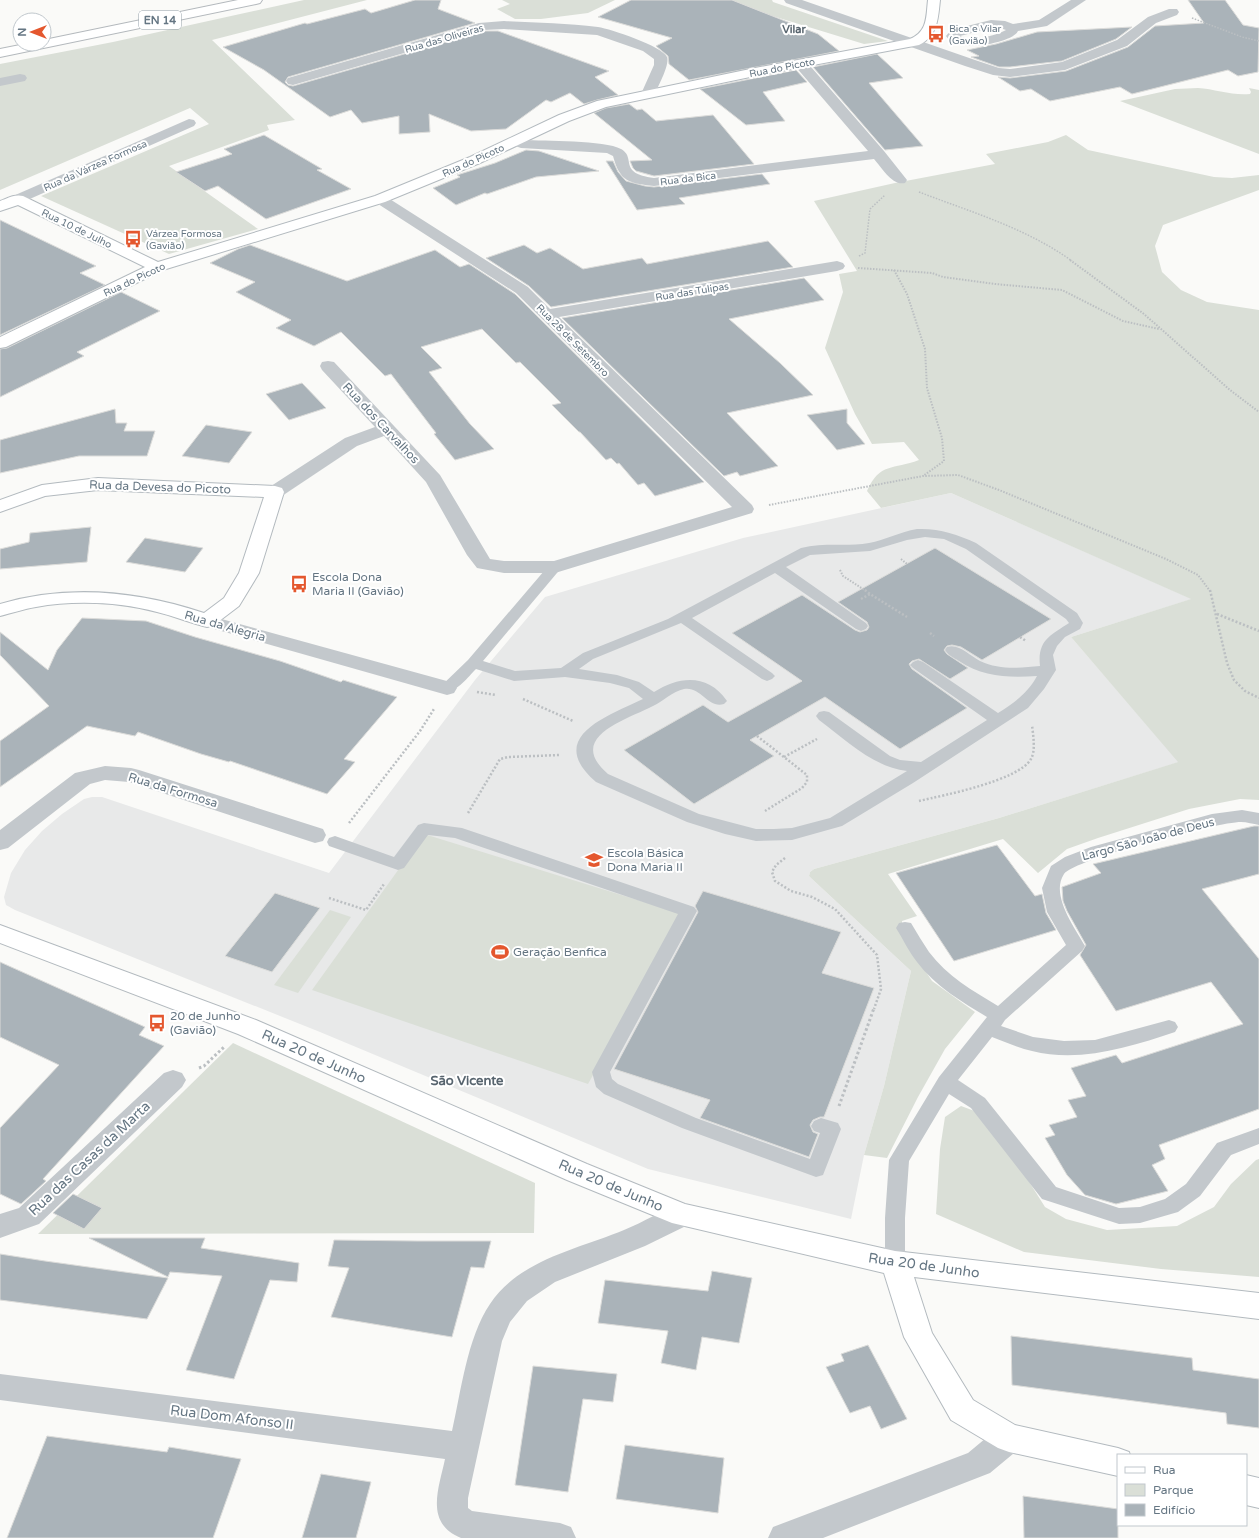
<svg xmlns="http://www.w3.org/2000/svg" width="1259" height="1538" viewBox="0 0 1259 1538" font-family="'Varela Round',sans-serif">
<style>
.built{fill:#e8e9e9}
.green{fill:#dadfd7}
.building{fill:#aab3b9;stroke:#dcdcda}
.lines{fill:none;stroke-linecap:round;stroke-linejoin:round}
.secondary-casing{stroke:#b3babf;stroke-width:2}
.highway-casing{stroke:#b4b9bd;stroke-width:2}
.path-far3{stroke:#bbbfc2;stroke-width:1.5;stroke-dasharray:1.5 1.5;stroke-linecap:butt}
.path-far2{stroke:#bbbfc2;stroke-width:2;stroke-dasharray:1.5 1.5;stroke-linecap:butt}
.path-far1{stroke:#bbbfc2;stroke-width:2.5;stroke-dasharray:2 2;stroke-linecap:butt}
.path{stroke:#bbbfc2;stroke-width:3;stroke-dasharray:2.5 2.5;stroke-linecap:butt}
.lane{fill:#c3c8cc;fill-rule:evenodd}
.street{fill:#c3c8cc;fill-rule:evenodd}
.secondary{fill:#fff;fill-rule:evenodd}
.highway{fill:#fff;fill-rule:evenodd}
.labels{text-anchor:middle;stroke-width:4;stroke-linejoin:round;paint-order:stroke}
.far-poi-label{font-size:10px;fill:#657683;stroke:#fff;text-anchor:start}
.far-street-label{font-size:10px;fill:#657683;stroke:#fff}
.shield{fill:#fff;stroke:#939fa8;stroke-width:1}
.shield-label{font-size:11px;font-weight:bold;fill:#657683}
.far-neighbourhood-label{font-size:11px;font-weight:bold;fill:#57646e;stroke:#fff}
.street-label{font-size:12px;fill:#657683;stroke:#fff}
.poi-label{font-size:12px;fill:#657683;stroke:#fff;text-anchor:start}
.neighbourhood-label{font-size:13px;font-weight:bold;fill:#57646e;stroke:#fff}
.near-street-label{font-size:14px;fill:#657683;stroke:#fff}
</style>
<rect width="100%" height="100%" fill="#fafaf8"/>
<path class="built" d="M951 493 1192 599 1071 637 1179 762 999 818 814 869 810 872 809 876 812 879 911 971 884 1086 864 1155 851 1219 648 1169 320 1032 15 910 6 905 4 897 11 873 25 850 42 831 62 814 84 799 92 797H102L329 873 475 680 545 597 743 538Z"/>
<g class="green">
<path d="M304 0H367L212 40 295 120 267 125 269 130 169 166 258 229 169 254 41 196 209 124 190 108 0 190V64L113 42Z"/>
<path d="M502 0H615L588 13 541 19H515L497 9 510 4Z"/>
<path d="M720 0H772L773 2 888 41 864 44Z"/>
<path d="M1198 88C1215 89 1233 96 1250 94L1251 92 1249 88 1259 90V154L1120 101 1175 89Z"/>
<path d="M1066 135 1088 150 1214 177 1232 178 1259 175V190L1163 225 1155 246 1162 272 1181 290 1207 302 1259 310V800L1240 799 1189 809 1098 838 1067 849 1038 873 1003 839 888 874 917 916 902 921V936L932 981 975 1012 945 1049 918 1097 887 1158 864 1155 884 1086 911 971 812 879 809 876 810 872 814 869 999 818 1178 762 1071 637 1191 599 951 493 881 508 867 491C880 462 893 470 919 460L904 442 872 444 855 414 825 348 843 292 839 274 857 271 814 201 895 183 995 164 986 154 1048 142Z"/>
<path d="M424 834 683 914 588 1084 312 990Z"/>
<path d="M330 910 351 917 298 993 274 985Z"/>
<path d="M233 1043 535 1183 534 1233 38 1234Z"/>
<path d="M961 1106 980 1113 994 1126 1045 1207 1066 1219 1107 1230 1177 1226 1214 1207 1231 1184 1256 1160 1259 1159V1277L1161 1269 1024 1252 936 1214 940 1149 945 1117Z"/>
</g>
<g class="building">
<path d="M415 0H441L438 9 475 23 288 77 285 82 288 85 293 86 484 31H498L609 71 595 77 618 95 597 100 584 104 570 93 551 102 546 100 506 129 471 131 429 114 430 132 399 134V116L362 123 351 110 330 117 264 70 223 47 305 23 307 24 365 9 371 13Z"/>
<path d="M631 0H732L818 34 839 51 689 80 669 64 668 56 656 46 672 38 598 17Z"/>
<path d="M1188 0H1225L1243 25 1259 28 1258 72 1238 76 1228 70 1132 94 1120 87 1050 101 1031 89 1020 91 998 77 1010 78 1066 71 1128 47 1155 26 1204 23Z"/>
<path d="M1132 27 1116 39 1062 61 1010 67H999L971 57 979 56 967 50 996 44 1037 32Z"/>
<path d="M877 54 903 78 869 83 923 146 885 150 813 67Z"/>
<path d="M796 70 807 82 763 92 785 121 746 125 700 89Z"/>
<path d="M629 104 637 110 642 109 656 121 713 115 754 164 654 176 636 171 633 168 630 161 652 160 594 113 606 108Z"/>
<path d="M264 135 322 169 317 170 351 189 266 219 218 186 205 191 176 172 232 154 224 149Z"/>
<path d="M526 150 539 151 599 171 536 177 487 194 485 193 456 205 433 188 460 177 457 175 495 163Z"/>
<path d="M606 161H613L618 172 626 181 645 186 654 187 762 174 770 184 679 198 685 204 637 210Z"/>
<path d="M0 220 96 266 80 273 105 285 0 335Z"/>
<path d="M768 241 793 267 551 307 529 286 486 258 524 245 537 253 550 248 583 269 642 258 647 264Z"/>
<path d="M250 245 347 281 435 250 460 267 469 264 515 294 704 482 655 496 644 483 638 485 619 463 617 464 611 458 606 460 580 432H579L552 405 561 403 520 362 516 363 482 329 421 347 442 368 429 372 470 424 494 449 455 460 434 434 436 433 391 374 385 376 341 332 314 346 276 328 291 320 236 292 255 282 210 263 238 249Z"/>
<path d="M804 278 824 300 729 319 780 363 813 395 727 413 778 466 740 476 737 472 724 476 562 318Z"/>
<path d="M121 292 160 311 77 352 84 356 0 397V349L7 348Z"/>
<path d="M302 383 326 408 289 420 266 394Z"/>
<path d="M115 409 116 423H127L124 431H155L147 456H79L0 473V440Z"/>
<path d="M847 409V423L865 444 837 450 807 415Z"/>
<path d="M206 425 252 432 229 463 182 456Z"/>
<path d="M91 527 87 562 0 569V549L29 542 30 533Z"/>
<path d="M145 538 203 548 185 572 126 562Z"/>
<path d="M935 548 1051 619 982 660 961 647 952 645 947 646 944 650 947 654 968 668 950 679 919 659 912 661 909 664 912 669 967 708 900 749 825 697 750 740 774 756 694 804 624 750 703 705 728 722 802 681 732 633 802 595 855 630 860 632 867 630 869 627 867 622 838 602Z"/>
<path d="M82 618 146 621 195 637 280 661 341 682 343 680 397 697 344 759 355 762 327 794 230 761 229 762 201 754 138 732 135 736 87 726 0 787V741L49 706 0 655V632L48 670 57 650Z"/>
<path d="M1254 826H1259V874L1202 889 1259 959V1109L1159 1145 1165 1159 1152 1165 1168 1191 1116 1204 1085 1195 1067 1175 1045 1138 1055 1135 1049 1125 1077 1117 1068 1100 1086 1096 1071 1068 1116 1055 1122 1063 1243 1024 1211 982 1116 1011 1080 955 1086 945 1067 911 1063 901 1062 887 1101 873 1093 864Z"/>
<path d="M997 845 1035 896 1042 894 1046 913 1056 930 954 961 896 873Z"/>
<path d="M703 891 841 932 822 973 874 988 824 1117H820L813 1120 810 1125 813 1132 818 1134 809 1157 700 1118 710 1100 614 1069 698 912 695 906Z"/>
<path d="M275 893 320 908 272 972 225 956Z"/>
<path d="M0 962 145 1027 139 1035 164 1046 43 1179 46 1181 21 1204 0 1194V1128L59 1065 0 1037Z"/>
<path d="M73 1194 102 1208 84 1229 53 1213Z"/>
<path d="M89 1238H205L201 1248 299 1263 297 1282 270 1280 234 1379 186 1370 222 1276 170 1272 168 1277Z"/>
<path d="M334 1240 417 1241H491L484 1268 471 1267 452 1337 331 1317 349 1268 328 1266Z"/>
<path d="M0 1254 45 1261 168 1278 147 1319 0 1300Z"/>
<path d="M712 1271 752 1278 739 1343 702 1337 696 1370 661 1363 668 1331 598 1323 605 1280 708 1291Z"/>
<path d="M1011 1336 1192 1358 1193 1370 1259 1379V1428L1227 1424 1226 1413 1012 1385Z"/>
<path d="M868 1345 907 1419 881 1429 870 1406 850 1413 826 1367 844 1361 841 1354Z"/>
<path d="M533 1366 617 1374 613 1402 583 1399 568 1492 515 1485Z"/>
<path d="M47 1436 167 1452 169 1447 241 1459 213 1538H7Z"/>
<path d="M625 1445 724 1458 718 1513 616 1499Z"/>
<path d="M321 1474 371 1482 356 1538H302Z"/>
<path d="M1023 1496 1118 1509V1538H1024Z"/>
</g>
<g class="lines">
<g class="secondary-casing">
<g id="secondary">
<path d="M928 0H940C938 18 938 36 919 45L755 76 606 107 569 121 480 163 385 202 163 270 6 347 0 348V337L145 267 18 205 0 211V201C8 198 15 194 23 196L158 262 375 196 470 157 559 115 597 101 755 68 910 39C928 31 926 17 928 0Z"/>
<path d="M98 478 275 486 282 488 284 492 259 573 239 606 214 625 207 627C190 623 174 616 157 612 119 602 75 600 36 607 24 609 12 613 0 616V604C68 584 138 591 204 613L224 598 239 573 264 497 98 490 45 496 0 512V500L42 485Z"/>
<path d="M0 925 256 1020 587 1164 685 1204 895 1251 1259 1293V1319L914 1277 932 1333 973 1400 1015 1425 1118 1448 1129 1452 1130 1455H1118V1476L1009 1452 998 1448 951 1420 904 1337 884 1273 672 1223 567 1180 238 1034 0 943Z"/>
<path d="M1246 1475 1259 1478V1508L1246 1505Z"/>
</g>
</g>
<g class="highway-casing">
<path id="highway" d="M238 0H262L260 3 256 4 0 57V49L25 44H44V40Z"/>
</g>
<g class="path-far3">
<path d="M1192 18 1242 37 1259 41"/>
<path d="M919 192C971 212 1026 228 1072 261"/>
<path d="M859 256 865 253 870 209 885 195"/>
</g>
<g class="path-far2">
<path d="M1070 260 1144 314 1230 390 1259 412"/>
<path d="M858 268 932 273 943 277 995 284 1062 290 1123 321 1159 329"/>
<path d="M894 270 907 294 925 349 927 388 942 438 944 461 923 476"/>
<path d="M769 505 923 476 958 475 999 490 1166 559 1198 575 1210 591"/>
<path d="M901 559 907 564"/>
<path d="M840 570 843 576 866 591"/>
</g>
<g class="path-far1">
<path d="M865 590 870 594"/>
<path d="M1210 590 1227 663 1234 680 1245 691 1259 698"/>
<path d="M861 599 870 594 907 617"/>
<path d="M1217 614 1259 631"/>
<path d="M930 633 934 636"/>
<path d="M1020 637 1026 641"/>
<path d="M477 692 496 695"/>
<path d="M523 699 573 721"/>
<path d="M757 736 807 775V782L802 788 765 811"/>
<path d="M784 757 817 739"/>
<path d="M919 801C944 795 1018 781 1031 759 1036 750 1033 735 1032 725"/>
<path d="M468 813 500 759 508 757 560 755"/>
<path d="M349 823 420 731 434 709"/>
<path d="M785 858 776 865 772 872 775 881 791 891 812 897 835 909 877 955 881 989 874 1009"/>
<path d="M329 898 366 910 384 884"/>
</g>
<g class="path">
<path d="M199 1068 204 1066 224 1047"/>
<path d="M839 1106 874 1008"/>
</g>
<g class="lane">
<path d="M917 529C938 528 957 534 976 543L1077 613 1083 623 1080 629 1065 637 1057 646 1053 655 1056 670 1044 689 1028 708 913 783 842 826 792 840 756 841 725 834 687 822 596 782C544 737 608 716 643 699L629 688 610 683 565 677 514 681 476 669C467 678 455 695 442 691L439 688 468 660 550 564 555 563 560 564 562 567 483 661 515 671 561 668 583 653 668 619 801 548C824 542 847 547 869 543 885 540 900 532 917 529ZM925 537 944 539 966 549 1066 619 1069 623C1051 635 1037 640 1040 666 1020 668 999 670 980 661 970 656 959 643 947 647L945 650C948 655 954 658 959 661 983 677 1009 678 1037 676 1028 693 1014 703 998 713L923 662 918 660 913 662 910 665 913 668 987 720 921 762 900 760 890 756 829 712 824 711 819 712 816 716 819 720C846 740 873 767 907 771L830 818 792 828 774 829H756L699 814 608 774C565 737 626 720 653 706 662 702 673 691 684 689 701 686 708 709 724 704L727 701C708 673 679 676 654 692L639 682 617 675 579 669 593 659 681 623 762 679 767 681 772 679 775 676 772 673 692 618 775 573 856 629 861 631 866 629 868 626 866 623 786 567 810 555 870 551 907 540Z"/>
<path d="M1242 810 1259 813V825C1253 824 1247 822 1241 822 1218 822 1075 859 1064 874 1050 895 1075 928 1085 946L1082 951 1005 1020 1001 1026 1033 1037 1064 1041 1095 1040 1169 1020 1175 1022 1178 1027 1175 1032C1130 1047 1080 1063 1032 1051 1019 1048 1005 1042 992 1037L958 1080 985 1098 1056 1187 1119 1208 1140 1207 1165 1199 1186 1184 1217 1143 1259 1128V1144L1231 1155 1200 1196 1178 1212 1140 1223 1119 1224 1042 1199 971 1108 949 1094 909 1161 905 1218V1263L902 1269 895 1272 888 1269 885 1263V1218L889 1160 939 1077 987 1017C962 1002 935 986 917 962 909 952 903 939 896 928L899 923 905 922 911 923C917 933 923 943 929 952 947 976 973 991 998 1006L1066 945 1047 912 1042 888 1051 866 1065 857 1091 847 1212 814Z"/>
<path d="M424 823 462 828 694 907 697 911 610 1072 612 1079 618 1084 696 1118 810 1159 820 1133 814 1131 811 1126 814 1121 821 1118 838 1123 841 1129 823 1175 816 1177 682 1128 604 1094 596 1087 592 1072 678 914 455 838 428 835 404 868 398 870 329 846 327 842 329 838 335 836 394 857 418 825Z"/>
</g>
<g class="street">
<path d="M784 0H802L975 60 999 68 1010 69 1062 62 1117 40 1148 17 1169 9H1177L1179 12 1177 15 1156 23 1127 46 1065 70 1010 77 993 75 965 66 786 3Z"/>
<path d="M1071 0H1086L1047 26 1018 31C1013 43 956 54 946 36L951 30 991 20 1005 21 1013 24 1039 20ZM991 28 1003 29 1006 30C996 36 970 42 960 36Z"/>
<path d="M504 21C535 23 567 23 598 27 611 29 662 46 667 57 670 65 658 86 655 94L653 97H643L641 94 654 65V59L643 51 597 35 504 29 484 30 293 85 288 84 286 81 288 78 479 23Z"/>
<path d="M800 59 805 60 884 151 907 180 905 183C892 186 882 168 874 159L654 186C629 183 620 182 613 156L607 153 521 148 509 144 507 141 509 138 514 137 523 140C544 141 605 140 621 149 637 158 617 173 654 178L868 151 795 66 793 63 795 60Z"/>
<path d="M20 74 25 75 27 78 25 81 0 86V78Z"/>
<path d="M189 119 194 120 196 123 194 126 23 202 18 203 13 202 11 199 13 196Z"/>
<path d="M380 195 385 196 528 287 550 309 837 261 843 263 845 266 843 269 837 271 559 317 752 505 754 509 752 513 555 573H504L477 568 467 555 426 482 384 436 357 446 282 496 275 498 268 496 266 492 268 488 345 438 375 427 322 370 320 366 322 362 328 361 334 362 440 475 490 559 504 561H554L732 507 516 293 375 202 373 199 375 196Z"/>
<path d="M207 615 454 683 457 688 454 693 447 695 200 625 197 621 200 617Z"/>
<path d="M105 766 131 768 139 770 323 829 326 835 323 841 315 843 129 782 105 780 90 784 8 848 0 850V830L75 773Z"/>
<path d="M173 1070 182 1073 186 1080 182 1087 39 1224 0 1238V1214L19 1208 164 1073Z"/>
<path d="M682 1203 692 1207 696 1215 692 1223 645 1246 555 1282 527 1301 510 1322 502 1341 468 1498V1508L472 1511 560 1523 571 1527 576 1538H461C424 1523 439 1488 445 1459L0 1400V1374L452 1431C461 1392 467 1338 490 1304 519 1260 578 1249 624 1230 644 1222 662 1210 682 1203Z"/>
<path d="M1009 1424 1020 1428 1024 1438 1020 1448 990 1473 823 1538H768L773 1527 968 1453 998 1428Z"/>
</g>
<use href="#secondary" class="secondary"/>
<use href="#highway" class="highway"/>
</g>
<defs>
<g id="bus-bare" transform="scale(1.38)"><path d="M-5-6H5V4H4V6H2V4H-2V6H-4V4H-5ZM-3.5-4V0h7V-4ZM-3.5 1.2v1.5H-2V1.2ZM2 1.2v1.5H3.5V1.2Z" fill="#e4572e" stroke="#fff" stroke-width="2.5" paint-order="stroke"/></g>
<g id="school-bare" transform="scale(1.38)"><path d="M0-5L7-2L0 1L-7-2ZM-4 1L0 2.5L4 1V4Q0 6-4 4Z" fill="#e4572e" stroke="#fff" stroke-width="2.5" paint-order="stroke"/></g>
<g id="stadium-bare" transform="scale(1.38)"><path d="M0-5a6.5 5 0 1 0 0 10a6.5 5 0 1 0 0-10ZM-3.5-1.8h7v3.6h-7Z" fill="#e4572e" stroke="#fff" stroke-width="2.5" paint-order="stroke"/></g>
</defs>
<g fill-rule="evenodd">
<use href="#bus-bare" x="936" y="34"/>
<use href="#bus-bare" x="133" y="239"/>
<use href="#bus-bare" x="299" y="584"/>
<use href="#school-bare" x="594" y="860"/>
<use href="#stadium-bare" x="500" y="952"/>
<use href="#bus-bare" x="157" y="1023"/>
</g>
<g class="labels">
<g class="far-poi-label">
<text x="949" y="32">Bica e Vilar<tspan x="949" dy="12">(Gavião)</tspan></text>
<text x="146" y="237">Várzea Formosa<tspan x="146" dy="12">(Gavião)</tspan></text>
</g>
<g class="far-street-label">
<text transform="translate(444 38) rotate(-16)" y="4">Rua das Oliveiras</text>
<text transform="translate(782 67) rotate(-11)" y="4">Rua do Picoto</text>
<text transform="translate(473 160) rotate(-24)" y="4">Rua do Picoto</text>
<text transform="translate(95 165) rotate(-24)" y="4">Rua da Várzea Formosa</text>
<text transform="translate(688 178) rotate(-7)" y="4">Rua da Bica</text>
<text transform="translate(77 228) rotate(26)" y="4">Rua 10 de Julho</text>
<text transform="translate(134 279) rotate(-25)" y="4">Rua do Picoto</text>
<text transform="translate(692 291) rotate(-9)" y="4">Rua das Tulipas</text>
<text transform="translate(573 340) rotate(45)" y="4">Rua 28 de Setembro</text>
</g>
<rect class="shield" x="139" y="11" width="42" height="18" rx="3"/>
<g class="shield-label">
<text x="160" y="24">EN 14</text>
</g>
<g class="far-neighbourhood-label">
<text x="794" y="33">Vilar</text>
</g>
<g class="street-label">
<text transform="translate(381 423) rotate(47)" y="4">Rua dos Carvalhos</text>
<text transform="translate(160 487) rotate(2)" y="4">Rua da Devesa do Picoto</text>
<text transform="translate(225 626) rotate(16)" y="4">Rua da Alegria</text>
<text transform="translate(173 790) rotate(17)" y="4">Rua da Formosa</text>
<text transform="translate(1148 839) rotate(-15)" y="4">Largo São João de Deus</text>
</g>
<g class="poi-label">
<text x="312" y="581">Escola Dona<tspan x="312" dy="14">Maria II (Gavião)</tspan></text>
<text x="607" y="857">Escola Básica<tspan x="607" dy="14">Dona Maria II</tspan></text>
<text x="513" y="956">Geração Benfica</text>
<text x="170" y="1020">20 de Junho<tspan x="170" dy="14">(Gavião)</tspan></text>
</g>
<g class="neighbourhood-label">
<text x="467" y="1085">São Vicente</text>
</g>
<g class="near-street-label">
<text transform="translate(314 1056) rotate(24)" y="5">Rua 20 de Junho</text>
<text transform="translate(89 1158) rotate(-43)" y="5">Rua das Casas da Marta</text>
<text transform="translate(611 1185) rotate(23)" y="5">Rua 20 de Junho</text>
<text transform="translate(924 1265) rotate(8)" y="5">Rua 20 de Junho</text>
<text transform="translate(232 1417) rotate(7)" y="5">Rua Dom Afonso II</text>
</g>
</g>
<rect x="1117" y="1454" width="130" height="72" fill="#ffffff" stroke="#c1c8cd"/>
<rect x="1125" y="1467" width="20" height="6" fill="#ffffff" stroke="#c1c8cd"/>
<text x="1153" y="1474" font-size="12" fill="#657683">Rua</text>
<rect x="1125" y="1484" width="20" height="12" fill="#dadfd7" stroke="#c1c8cd"/>
<text x="1153" y="1494" font-size="12" fill="#657683">Parque</text>
<rect x="1125" y="1504" width="20" height="12" fill="#aab3b9" stroke="#c1c8cd"/>
<text x="1153" y="1514" font-size="12" fill="#657683">Edifício</text>
<g transform="translate(32 32) rotate(270)"><circle r="19" fill="#ffffff" stroke="#c1c8cd"/>
<path d="M0-3L7 15L0 10L-7 15Z" fill="#e4572e"/>
<text y="-6" font-size="11" font-weight="bold" text-anchor="middle" fill="#657683">N</text>
</g>
</svg>
